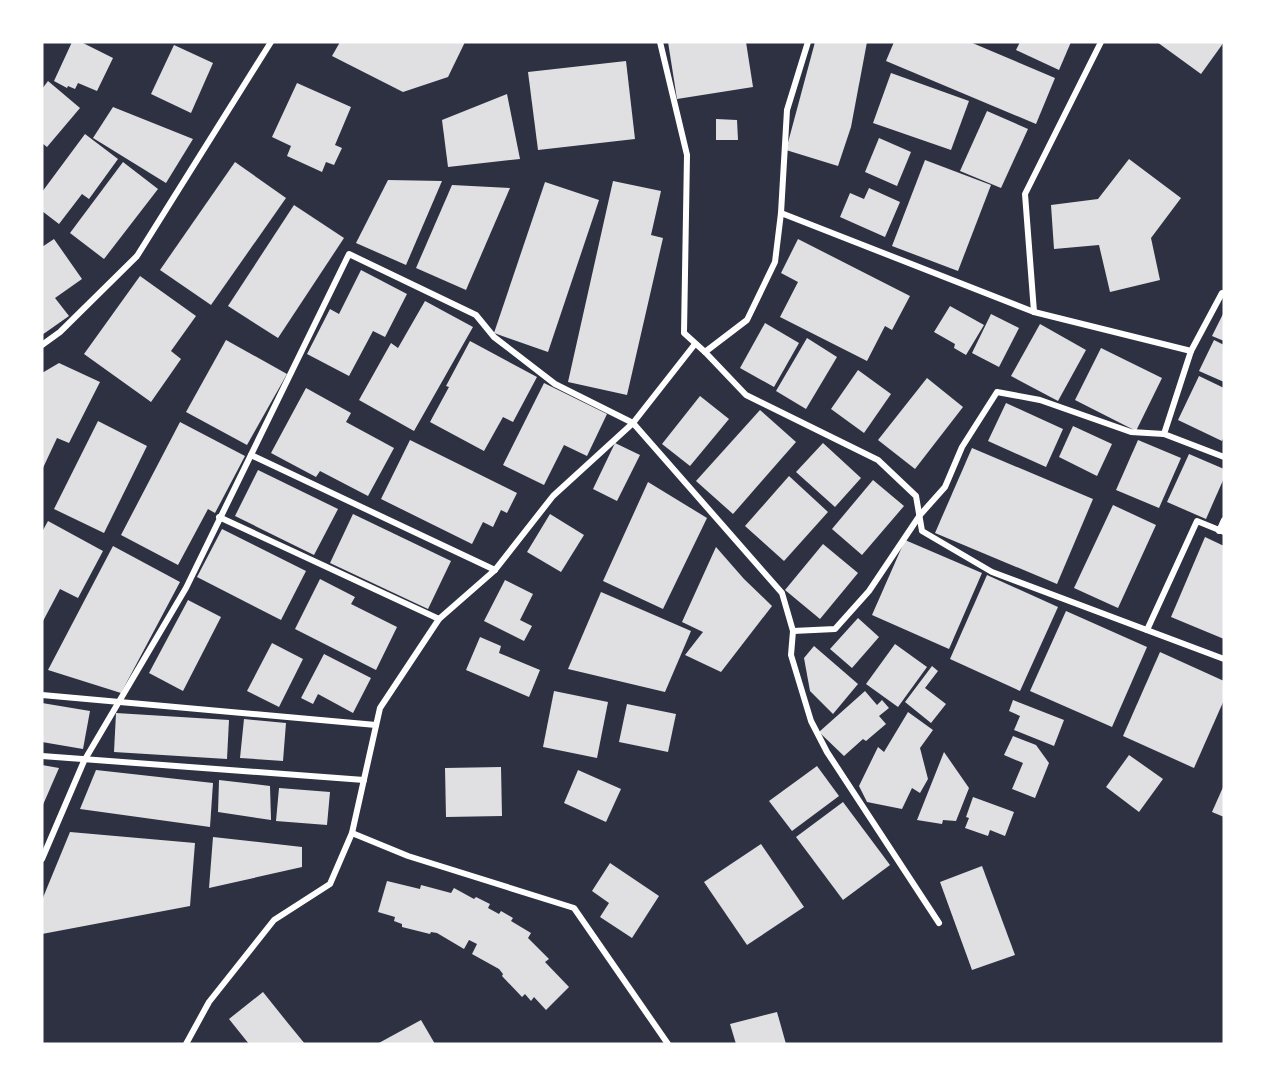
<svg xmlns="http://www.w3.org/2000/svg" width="1266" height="1086" viewBox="0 0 1266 1086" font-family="'PT Sans Narrow',sans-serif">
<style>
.building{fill:#e0e0e3}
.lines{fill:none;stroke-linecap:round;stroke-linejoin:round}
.minor{stroke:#fff;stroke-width:6}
</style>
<rect width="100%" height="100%" fill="#2d3142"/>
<g class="building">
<path d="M72 42H81L113 58 97 91 78 83 75 89 68 86 67 88 54 81Z"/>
<path d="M340 42H465L448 77 403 92 332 56Z"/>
<path d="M668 42H746L753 87 677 99Z"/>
<path d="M815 42H867L851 127 838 166 786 150Z"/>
<path d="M894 42H970L1055 78 1036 124 886 61Z"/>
<path d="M1020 42H1071L1059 70 1016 50Z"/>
<path d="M1157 42H1224L1201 74Z"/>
<path d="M174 45 213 63 191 113 151 94Z"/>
<path d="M626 61 635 139 538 150 528 72Z"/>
<path d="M891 73 969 101 951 150 873 123Z"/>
<path d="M48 81 80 108 47 147 42 143V89Z"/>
<path d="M297 83 351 107 335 145 342 148 334 165 326 162 322 172 287 156 291 146 272 137Z"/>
<path d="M507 94 520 159 448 167 442 120Z"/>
<path d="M113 107 193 139 166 183 93 138Z"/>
<path d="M987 111 1028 129 1001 188 960 171Z"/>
<path d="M716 119 737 120 738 140H716Z"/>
<path d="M85 134 118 159 89 199 82 194 59 224 42 211V192Z"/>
<path d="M879 138 911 152 897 186 865 172Z"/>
<path d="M1129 159 1181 198 1151 238 1160 280 1110 292 1099 245 1054 249 1051 205 1098 199Z"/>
<path d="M925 160 991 185 958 271 892 246Z"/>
<path d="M123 162 158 189 104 259 70 233Z"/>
<path d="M235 162 286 198 211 305 160 270Z"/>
<path d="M388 180 442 181 406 265 356 243Z"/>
<path d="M613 181 661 191 651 235 663 238 627 395 568 382Z"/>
<path d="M545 182 599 200 548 352 494 333Z"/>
<path d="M452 185 510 188 466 290 416 268Z"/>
<path d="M869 188 900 202 885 237 840 217 850 193 864 199Z"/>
<path d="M294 205 344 238 278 338 228 306Z"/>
<path d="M54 239 82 279 55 298 69 316 42 335V247Z"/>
<path d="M798 239 910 296 892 330 885 326 867 361 780 317 798 282 781 273Z"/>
<path d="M361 270 407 294 385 337 373 331 349 376 307 354 330 309 339 314Z"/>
<path d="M140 276 196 316 171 351 181 359 151 402 84 354Z"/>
<path d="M425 301 473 327 414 431 359 400 391 343 398 348Z"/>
<path d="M950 306 984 325 966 355 954 348 955 344 934 332Z"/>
<path d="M1224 312V341L1212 336Z"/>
<path d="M991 314 1019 328 999 367 972 353Z"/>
<path d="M765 323 799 343 774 387 740 368Z"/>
<path d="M1040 324 1086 350 1058 401 1011 376Z"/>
<path d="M807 338 837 357 806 409 776 391Z"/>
<path d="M226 340 287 374 247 445 186 412Z"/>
<path d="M1214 340 1224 345V382L1199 371Z"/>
<path d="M470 341 537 377 513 422 503 417 484 451 430 422 449 387 446 386Z"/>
<path d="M1101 348 1162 378 1136 431 1075 400Z"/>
<path d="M59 363 100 382 69 443 57 438 42 470V373Z"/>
<path d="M858 370 891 394 864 433 831 409Z"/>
<path d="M1199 376 1224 388V436L1222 441 1178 420Z"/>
<path d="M927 378 963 407 915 469 878 440Z"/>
<path d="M544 383 607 414 587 456 564 445 544 485 503 465Z"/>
<path d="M306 388 351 413 346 422 394 448 368 496 320 471 316 477 271 453Z"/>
<path d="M700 396 729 419 690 466 662 444Z"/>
<path d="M1006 403 1063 429 1046 467 988 441Z"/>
<path d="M760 410 796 442 733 514 696 481Z"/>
<path d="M98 421 147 446 104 533 54 509Z"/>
<path d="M180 422 245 456 215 513 208 509 178 565 121 535Z"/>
<path d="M1073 426 1112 444 1097 476 1059 457Z"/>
<path d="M410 440 517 493 507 513 501 510 493 527 483 522 472 544 381 499Z"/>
<path d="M1138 440 1181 458 1159 508 1116 490Z"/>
<path d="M615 443 640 455 617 501 593 489Z"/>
<path d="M823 443 861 478 835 507 796 472Z"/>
<path d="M972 448 1093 499 1057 584 935 533Z"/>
<path d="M1189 454 1224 469V478L1206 519 1167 502Z"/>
<path d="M258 470 338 509 314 555 235 516Z"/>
<path d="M789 476 828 512 784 561 745 526Z"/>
<path d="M873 480 904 506 862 555 832 529Z"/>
<path d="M648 482 707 518 663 609 603 581Z"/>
<path d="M1113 505 1156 525 1118 608 1074 588Z"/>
<path d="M353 514 451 561 428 609 330 563Z"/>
<path d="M550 514 584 535 561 572 527 552Z"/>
<path d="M48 521 103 551 78 598 60 589 42 623V532Z"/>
<path d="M222 529 306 571 281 620 197 577Z"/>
<path d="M1205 537 1224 546V639L1171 617Z"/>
<path d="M905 540 982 573 949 649 872 615Z"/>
<path d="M823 544 858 573 820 619 785 590Z"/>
<path d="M113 546 180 582 121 693 48 670Z"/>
<path d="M716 547 744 579 772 606 721 672 685 655 703 632 682 622Z"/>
<path d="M987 575 1058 607 1020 691 950 659Z"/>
<path d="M320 579 355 597 351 604 397 627 376 670 295 629Z"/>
<path d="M505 580 533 594 520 620 532 626 524 641 484 621Z"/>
<path d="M601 592 691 631 665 692 568 669Z"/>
<path d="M188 600 221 617 183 691 149 673Z"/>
<path d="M1066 611 1147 647 1112 727 1030 691Z"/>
<path d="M858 618 879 637 852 668 830 649Z"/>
<path d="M480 637 501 646 499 653 540 670 529 697 466 670Z"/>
<path d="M272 643 303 659 279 707 247 691Z"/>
<path d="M895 644 927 667 898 707 866 684Z"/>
<path d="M814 646 858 684 833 714 810 691 804 658Z"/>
<path d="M1160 652 1224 681V700L1194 768 1123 736Z"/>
<path d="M324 654 371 678 353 713 318 694 313 704 301 698Z"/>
<path d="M932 666 938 671 925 688 946 704 931 723 905 702Z"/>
<path d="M554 691 608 702 597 758 543 747Z"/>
<path d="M865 691 877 705 882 700 889 708 879 716 886 724 866 741 863 739 844 756 819 732Z"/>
<path d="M1013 700 1064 720 1054 746 1014 730 1020 716 1009 711Z"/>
<path d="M42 703 90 711 83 749 42 742Z"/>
<path d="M627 704 676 714 668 752 619 742Z"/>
<path d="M908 712 933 730 920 748 928 779 920 793 912 788 902 809 867 802 859 786 878 747 884 752Z"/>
<path d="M116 713 229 720 227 759 114 752Z"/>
<path d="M244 719 286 723 283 761 240 758Z"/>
<path d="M1013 736 1036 745 1049 763 1035 798 1012 789 1023 763 1004 755Z"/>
<path d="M944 752 969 788 956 821 943 820 942 824 917 820Z"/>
<path d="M1129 755 1163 779 1139 812 1106 787Z"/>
<path d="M42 765 59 768 42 807Z"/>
<path d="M817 766 839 796 792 831 769 801Z"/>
<path d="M501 767 502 816 446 817 445 768Z"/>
<path d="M96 770 213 783 210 827 80 809Z"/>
<path d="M578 770 621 789 606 822 564 803Z"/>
<path d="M219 780 270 786 271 820 218 812Z"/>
<path d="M1224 785V817L1212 812Z"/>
<path d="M279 788 330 792 327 825 276 821Z"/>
<path d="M973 797 1014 812 1005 836 990 830 988 836 965 828 969 818 966 817Z"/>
<path d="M843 802 890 865 843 900 796 837Z"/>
<path d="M70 832 195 843 190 906 42 934V900Z"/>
<path d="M213 837 302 847V867L209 888Z"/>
<path d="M761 844 804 907 747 945 704 882Z"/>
<path d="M610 863 659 896 632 938 600 917 609 903 592 891Z"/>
<path d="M982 866 1015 955 972 970 940 882Z"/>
<path d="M387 881 420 889 421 885 451 893 454 888 474 899 476 897 490 904 488 908 499 914 501 911 513 918 511 921 531 933 528 938 549 959 545 962 569 987 546 1010 534 997 531 1001 525 994 522 997 502 976 503 974 499 969 472 954 477 944 469 940 464 949 437 933 431 932 430 934 402 927V924L394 921 395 917 378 912Z"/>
<path d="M263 992 287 1022 305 1044H249L229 1019Z"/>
<path d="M777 1012 786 1044H736L730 1024Z"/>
<path d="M421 1020 435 1044H377Z"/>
</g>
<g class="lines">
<g class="minor">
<path d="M660 42 687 155 684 333 705 352 747 320 775 262 781 213 787 110 808 42"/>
<path d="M781 213 1034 312 1191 351 1222 293 1224 294"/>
<path d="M1034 312 1025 194 1101 42"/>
<path d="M42 345 60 332 137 256 271 42"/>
<path d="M1191 351 1164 434 1224 457"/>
<path d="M705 352 746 395 878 460 916 496 922 531 992 572 1224 659"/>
<path d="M251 455 495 570"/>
<path d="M219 517 439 619"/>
<path d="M1219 531 1224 520"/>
<path d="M1147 630 1197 521 1224 532"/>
<path d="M793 631 835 629 869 591 920 515 945 487 962 447 997 392 1040 400 1131 432 1164 434"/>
<path d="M42 695 376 725"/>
<path d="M42 756 364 780"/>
<path d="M352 833 408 856 574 908 668 1044"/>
<path d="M42 859 84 761 186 588 349 254 476 315 494 337 555 384 633 423 782 593 793 631 791 655 811 721 827 752 939 923"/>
<path d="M186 1044 209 1002 274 920 330 884 352 833 380 708 439 619 495 570 553 496 633 423 695 344"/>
</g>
</g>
<rect width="1266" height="1086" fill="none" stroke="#ffffff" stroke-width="87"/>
</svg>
